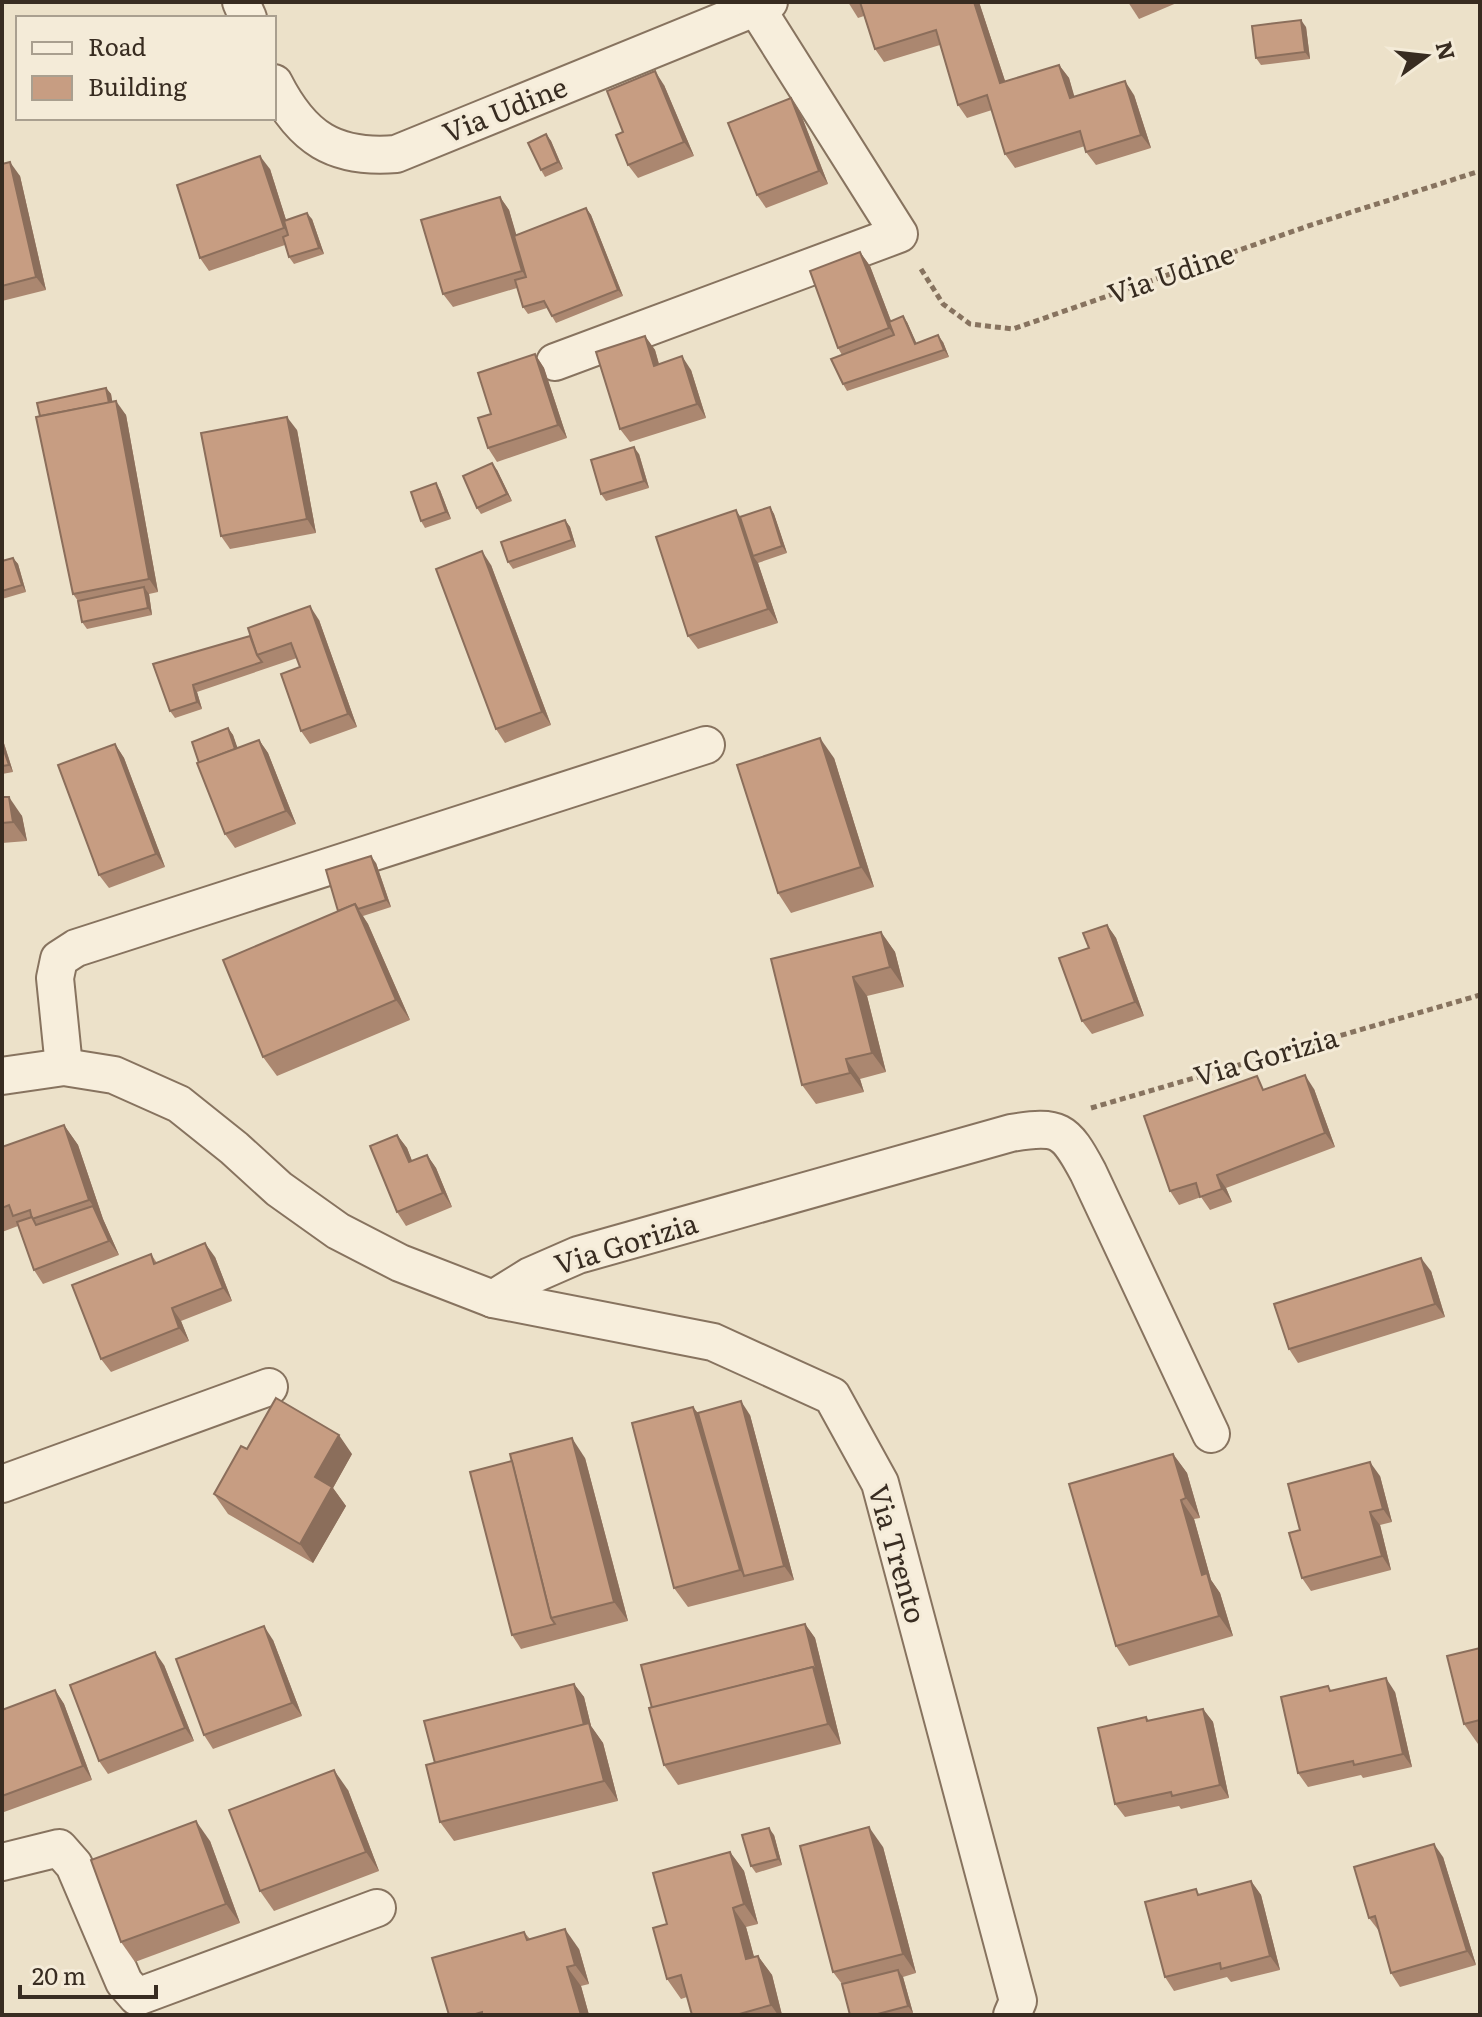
<svg xmlns="http://www.w3.org/2000/svg" width="1482" height="2017" viewBox="0 0 1482 2017" font-family="Literata,serif">
<style>
.lines{fill:none;stroke-linecap:round;stroke-linejoin:round}
.minor-casing{stroke:#87735f;stroke-width:40}
.path{stroke:#87735f;stroke-width:5;stroke-dasharray:6 4;stroke-linecap:butt}
.minor{stroke:#f7eedc;stroke-width:36}
.wall{fill:#ab8770}
.shaded-wall{fill:#8b6e5b}
.building{fill:#c79d82;stroke:#8b6e5b;stroke-width:2}
.labels{text-anchor:middle;stroke-width:6;stroke-linejoin:round;paint-order:stroke}
.street-label{font-size:28px;fill:#382c21;stroke:#f4ebd8}
</style>
<rect width="100%" height="100%" fill="#ece1c9"/>
<g class="lines">
<g class="minor-casing">
<g id="minor">
<path d="M241 2 248 18"/>
<path d="M274 83C302 138 334 159 396 154L769 2"/>
<path d="M555 362 899 234 757 9"/>
<path d="M64 1067 55 978 59 959 76 948 706 745"/>
<path d="M2 1076 64 1067 114 1075 179 1104 234 1148 279 1189 338 1231 400 1263 493 1299 713 1342 832 1396 880 1483 1018 2001 1012 2015"/>
<path d="M493 1299 530 1276 578 1255 1011 1133C1059 1125 1065 1129 1088 1172L1211 1434"/>
<path d="M2 1484 269 1387"/>
<path d="M2 1862 59 1848 74 1865 124 1982 137 1997 377 1908"/>
</g>
</g>
<g class="path">
<path d="M921 269 943 304 970 324 1013 329 1308 226 1480 171"/>
<path d="M1091 1108 1480 995"/>
</g>
<use href="#minor" class="minor"/>
</g>
<g class="wall">
<path d="M848 2H979L1005 81 1059 65 1069 78 1074 97 1134 95 1151 148 1096 165 1086 152 1085 146 1015 168 1005 154 992 110 967 118 958 105 940 45 884 62 875 49 864 16 858 18Z"/>
<path d="M1128 2H1179L1139 19Z"/>
<path d="M1306 27 1310 59 1261 65 1256 58Z"/>
<path d="M664 85 694 156 638 178 628 165 623 132Z"/>
<path d="M791 98 800 112 828 184 766 208 757 195Z"/>
<path d="M546 134 551 141 563 169 545 177 541 170Z"/>
<path d="M2 164 20 176 46 290 2 301Z"/>
<path d="M270 169 286 220 312 219 324 254 294 264 289 257 285 245 209 271 200 258Z"/>
<path d="M500 197 509 210 516 235 586 208 591 215 623 296 556 323 547 308 528 314 523 307 517 288 453 307 443 294Z"/>
<path d="M860 252 870 266 891 321 907 322 916 343 943 342 949 357 847 391 843 384 842 355 838 348Z"/>
<path d="M645 336 655 350 659 364 691 370 706 418 630 442 620 429Z"/>
<path d="M535 354 544 368 567 438 497 462 488 448 491 414Z"/>
<path d="M106 388 111 394 112 402 126 415 158 592 149 594 152 615 87 629 82 622 78 601 73 594Z"/>
<path d="M297 430 316 533 230 549 221 536Z"/>
<path d="M639 454 649 488 606 501 601 494Z"/>
<path d="M497 470 512 501 481 514 477 508Z"/>
<path d="M440 490 451 519 425 528 421 521Z"/>
<path d="M770 507 774 514 787 553 758 563 778 623 698 649 688 636 740 517Z"/>
<path d="M565 520 570 527 576 547 513 569 508 562Z"/>
<path d="M13 558 18 564 26 592 2 599V561Z"/>
<path d="M491 565 551 725 505 743 496 729Z"/>
<path d="M319 620 357 727 310 744 301 731 300 667 297 658 197 692 202 709 175 718 170 711 153 664Z"/>
<path d="M228 728 233 735 237 748 259 740 268 753 296 824 235 848 225 834Z"/>
<path d="M2 737 13 772 2 774Z"/>
<path d="M115 744 124 758 165 867 109 888 99 875Z"/>
<path d="M834 758 874 887 791 913 778 893Z"/>
<path d="M2 797 22 816 27 841 2 843Z"/>
<path d="M376 863 391 907 363 916 368 924 410 1020 277 1076 263 1057 338 911Z"/>
<path d="M1107 925 1116 938 1144 1016 1092 1034 1082 1021 1089 948Z"/>
<path d="M881 932 895 952 904 987 867 996 886 1072 860 1079 864 1092 816 1104 802 1085 771 959Z"/>
<path d="M1266 1089H1314L1335 1147 1226 1188 1232 1202 1210 1210 1201 1197 1179 1205 1170 1191Z"/>
<path d="M64 1125 78 1145 103 1219 119 1255 43 1284 34 1270 18 1226 2 1232V1147Z"/>
<path d="M397 1135 407 1148 412 1161 427 1155 436 1168 452 1207 406 1226 397 1212Z"/>
<path d="M151 1254 157 1263 215 1257 232 1301 181 1321 189 1341 111 1372 101 1359Z"/>
<path d="M1431 1271 1445 1317 1298 1363 1289 1349Z"/>
<path d="M693 1407 698 1413 750 1415 794 1580 688 1607 674 1588Z"/>
<path d="M247 1449 352 1454 333 1488 346 1506 313 1563 228 1514 214 1494Z"/>
<path d="M1173 1454 1187 1473 1200 1518 1194 1519 1211 1580 1220 1593 1233 1636 1129 1666 1116 1646Z"/>
<path d="M585 1458 628 1621 521 1649 512 1635Z"/>
<path d="M1380 1476 1392 1522 1380 1525 1391 1570 1311 1591 1302 1578 1300 1530Z"/>
<path d="M805 1624 815 1638 841 1744 678 1785 664 1765Z"/>
<path d="M273 1640 302 1716 213 1749 204 1735Z"/>
<path d="M1480 1648V1743L1478 1744 1464 1724Z"/>
<path d="M164 1665 194 1741 108 1774 99 1761Z"/>
<path d="M574 1684 584 1697 591 1726 603 1743 618 1801 454 1841 440 1822 435 1763Z"/>
<path d="M55 1690 64 1704 92 1780 4 1812 2 1809V1710Z"/>
<path d="M1331 1691 1395 1692 1412 1767 1363 1778 1361 1775 1308 1787 1298 1773Z"/>
<path d="M1203 1709 1213 1722 1229 1798 1181 1809 1179 1806 1125 1817 1115 1804 1146 1717 1149 1721Z"/>
<path d="M348 1790 379 1871 274 1911 260 1891Z"/>
<path d="M774 1835 782 1865 756 1873 751 1866Z"/>
<path d="M210 1841 240 1923 135 1962 121 1942Z"/>
<path d="M883 1847 916 1973 903 1977 913 2013 905 2015H850L842 1984 833 1972Z"/>
<path d="M730 1852 744 1871 758 1924 746 1927 754 1957 758 1956 772 1975 782 2015H692L687 1997 681 1999 667 1979V1924Z"/>
<path d="M1443 1857 1476 1965 1400 1987 1391 1973 1379 1931 1369 1918Z"/>
<path d="M1251 1881 1261 1895 1280 1970 1231 1982 1227 1977 1174 1991 1165 1977 1200 1895Z"/>
<path d="M524 1932 530 1939 579 1949 589 1984 581 1986 589 2015H449Z"/>
</g>
<g class="shaded-wall">
<path d="M974 2H979L1010 96 1000 83Z"/>
<path d="M1301 20 1306 27 1310 59 1305 52Z"/>
<path d="M1059 65 1069 78 1079 112 1070 98Z"/>
<path d="M655 71 664 85 694 156 684 142Z"/>
<path d="M1125 81 1134 95 1151 148 1141 135Z"/>
<path d="M791 98 800 112 828 184 819 171Z"/>
<path d="M546 134 551 141 563 169 558 162Z"/>
<path d="M260 156 270 169 293 242 284 228Z"/>
<path d="M10 162 20 176 46 290 36 277Z"/>
<path d="M500 197 509 210 531 284 522 271Z"/>
<path d="M586 208 591 215 623 296 618 290Z"/>
<path d="M307 213 312 219 324 254 319 248Z"/>
<path d="M860 252 870 266 899 342 889 328Z"/>
<path d="M903 316 907 322 920 351 915 344Z"/>
<path d="M938 335 943 342 949 357 944 350Z"/>
<path d="M645 336 655 350 663 379 654 366Z"/>
<path d="M535 354 544 368 567 438 558 425Z"/>
<path d="M682 356 691 370 706 418 697 404Z"/>
<path d="M106 388 111 394 115 417 110 410Z"/>
<path d="M116 401 126 415 158 592 149 579Z"/>
<path d="M287 417 297 430 316 533 307 519Z"/>
<path d="M634 447 639 454 649 488 644 481Z"/>
<path d="M492 463 497 470 512 501 507 494Z"/>
<path d="M436 483 440 490 451 519 446 512Z"/>
<path d="M770 507 774 514 787 553 782 546Z"/>
<path d="M736 510 745 524 753 556 758 563 778 623 768 609Z"/>
<path d="M565 520 570 527 576 547 572 540Z"/>
<path d="M482 551 491 565 551 725 542 712Z"/>
<path d="M13 558 18 564 26 592 22 585Z"/>
<path d="M144 587 149 594 152 615 148 608Z"/>
<path d="M310 606 319 620 357 727 348 714Z"/>
<path d="M193 685 197 692 202 709 197 702Z"/>
<path d="M228 728 233 735 243 763 238 756Z"/>
<path d="M2 737 13 772 9 765 2 745Z"/>
<path d="M820 738 834 758 874 887 861 867Z"/>
<path d="M259 740 268 753 296 824 286 811Z"/>
<path d="M115 744 124 758 165 867 156 854Z"/>
<path d="M9 797 22 816 27 841 13 822Z"/>
<path d="M371 856 376 863 391 907 386 900Z"/>
<path d="M355 904 368 924 410 1020 396 1000Z"/>
<path d="M1107 925 1116 938 1144 1016 1135 1002Z"/>
<path d="M881 932 895 952 904 987 890 967Z"/>
<path d="M853 977 867 996 886 1072 872 1053Z"/>
<path d="M846 1059 860 1079 864 1092 850 1073Z"/>
<path d="M1305 1075 1314 1089 1335 1147 1325 1133Z"/>
<path d="M64 1125 78 1145 103 1219 119 1255 109 1241 93 1206 89 1200Z"/>
<path d="M397 1135 407 1148 418 1176 409 1162Z"/>
<path d="M427 1155 436 1168 452 1207 443 1193Z"/>
<path d="M1217 1175 1226 1188 1232 1202 1222 1189Z"/>
<path d="M205 1243 215 1257 232 1301 223 1288Z"/>
<path d="M1421 1258 1431 1271 1445 1317 1435 1304Z"/>
<path d="M172 1308 181 1321 189 1341 179 1328Z"/>
<path d="M741 1401 750 1415 794 1580 784 1566Z"/>
<path d="M693 1407 707 1426 744 1576 740 1570Z"/>
<path d="M339 1435 352 1454 333 1488 346 1506 313 1563 300 1544 315 1477Z"/>
<path d="M572 1438 585 1458 628 1621 614 1602Z"/>
<path d="M1173 1454 1187 1473 1200 1518 1186 1498Z"/>
<path d="M1370 1462 1380 1476 1392 1522 1383 1509Z"/>
<path d="M1181 1500 1194 1519 1211 1580 1220 1593 1233 1636 1219 1616 1202 1575Z"/>
<path d="M1370 1512 1380 1525 1391 1570 1382 1556Z"/>
<path d="M805 1624 815 1638 841 1744 828 1724 813 1667Z"/>
<path d="M264 1626 273 1640 302 1716 292 1703Z"/>
<path d="M155 1652 164 1665 194 1741 185 1728Z"/>
<path d="M1386 1678 1395 1692 1412 1767 1403 1754Z"/>
<path d="M574 1684 584 1697 591 1726 603 1743 618 1801 604 1781 586 1731Z"/>
<path d="M55 1690 64 1704 92 1780 83 1766Z"/>
<path d="M1203 1709 1213 1722 1229 1798 1220 1785Z"/>
<path d="M334 1770 348 1790 379 1871 366 1852Z"/>
<path d="M196 1821 210 1841 240 1923 226 1904Z"/>
<path d="M869 1827 883 1847 916 1973 903 1954Z"/>
<path d="M769 1828 774 1835 782 1865 778 1859Z"/>
<path d="M1434 1844 1443 1857 1476 1965 1467 1951Z"/>
<path d="M730 1852 744 1871 758 1924 744 1904Z"/>
<path d="M1251 1881 1261 1895 1280 1970 1270 1956Z"/>
<path d="M733 1908 746 1927 760 1979 746 1959Z"/>
<path d="M565 1929 579 1949 589 1984 575 1965Z"/>
<path d="M758 1956 772 1975 782 2015H778L771 2005Z"/>
<path d="M567 1967 581 1986 589 2015H581Z"/>
<path d="M898 1970 903 1977 913 2013 908 2006Z"/>
</g>
<g class="building">
<path d="M860 2H974L1000 83 1059 65 1070 98 1125 81 1141 135 1086 152 1080 131 1005 154 987 95 958 105 936 30 875 49Z"/>
<path d="M1301 20 1305 52 1256 58 1252 26Z"/>
<path d="M655 71 684 142 628 165 616 135 623 132 607 91Z"/>
<path d="M791 98 819 171 757 195 728 123Z"/>
<path d="M546 134 558 162 541 170 528 143Z"/>
<path d="M260 156 284 228 200 258 177 185Z"/>
<path d="M10 162 36 277 2 286V164Z"/>
<path d="M500 197 522 271 443 294 421 220Z"/>
<path d="M586 208 618 290 552 316 544 301 523 307 515 280 526 277 514 236Z"/>
<path d="M307 213 319 248 289 257 283 237 288 235 284 221Z"/>
<path d="M860 252 889 328 838 348 810 271Z"/>
<path d="M903 316 915 344 938 335 944 350 843 384 831 359 894 335 889 322Z"/>
<path d="M645 336 654 366 682 356 697 404 620 429 596 352Z"/>
<path d="M535 354 558 425 488 448 478 418 491 414 478 373Z"/>
<path d="M106 388 109 403 40 416 37 403Z"/>
<path d="M116 401 149 579 73 594 36 417Z"/>
<path d="M287 417 307 519 221 536 201 433Z"/>
<path d="M634 447 644 481 601 494 591 460Z"/>
<path d="M492 463 507 494 477 508 463 476Z"/>
<path d="M436 483 446 512 421 521 411 492Z"/>
<path d="M770 507 782 546 753 556 740 517Z"/>
<path d="M736 510 768 609 688 636 656 537Z"/>
<path d="M565 520 572 540 508 562 501 542Z"/>
<path d="M482 551 542 712 496 729 436 569Z"/>
<path d="M13 558 22 585 2 591V561Z"/>
<path d="M144 587 148 608 82 622 78 601Z"/>
<path d="M310 606 348 714 301 731 281 674 300 667 291 643 257 655 248 628Z"/>
<path d="M250 636 257 655 262 662 193 685 197 702 170 711 153 664Z"/>
<path d="M228 728 235 749 199 763 192 742Z"/>
<path d="M820 738 861 867 778 893 737 765Z"/>
<path d="M259 740 286 811 225 834 197 763Z"/>
<path d="M115 744 156 854 99 875 58 765Z"/>
<path d="M2 745 9 765 2 766Z"/>
<path d="M2 797H9L13 822 2 823Z"/>
<path d="M371 856 386 900 358 909 355 904 338 911 326 870Z"/>
<path d="M355 904 396 1000 263 1057 223 960Z"/>
<path d="M1107 925 1135 1002 1082 1021 1059 958 1089 948 1083 933Z"/>
<path d="M881 932 890 967 853 977 872 1053 846 1059 850 1073 802 1085 771 959Z"/>
<path d="M1305 1075 1325 1133 1217 1175 1222 1189 1200 1197 1196 1183 1170 1191 1144 1116 1257 1076 1263 1090Z"/>
<path d="M64 1125 89 1200 32 1219 30 1210 13 1216 9 1205 2 1208V1147Z"/>
<path d="M397 1135 409 1162 427 1155 443 1193 397 1212 370 1146Z"/>
<path d="M93 1206 109 1241 34 1270 17 1222 32 1217 36 1225Z"/>
<path d="M205 1243 223 1288 172 1308 179 1328 101 1359 72 1285 151 1254 154 1264Z"/>
<path d="M1421 1258 1435 1304 1289 1349 1274 1304Z"/>
<path d="M276 1398 339 1435 315 1477 332 1487 300 1544 214 1494 241 1446 247 1449Z"/>
<path d="M741 1401 784 1566 744 1576 698 1413Z"/>
<path d="M693 1407 740 1570 674 1588 632 1423Z"/>
<path d="M572 1438 614 1602 551 1618 510 1454Z"/>
<path d="M1173 1454 1186 1498 1181 1500 1202 1575 1207 1573 1219 1616 1116 1646 1069 1484Z"/>
<path d="M512 1461 551 1618 555 1624 512 1635 470 1472Z"/>
<path d="M1370 1462 1383 1509 1370 1512 1382 1556 1302 1578 1289 1533 1300 1530 1288 1484Z"/>
<path d="M805 1624 817 1673 813 1667 652 1708 641 1665Z"/>
<path d="M264 1626 292 1703 204 1735 176 1659Z"/>
<path d="M1480 1648V1720L1464 1724 1447 1656Z"/>
<path d="M155 1652 185 1728 99 1761 70 1685Z"/>
<path d="M813 1667 828 1724 664 1765 649 1708Z"/>
<path d="M1386 1678 1403 1754 1354 1765 1353 1761 1298 1773 1281 1697 1328 1686 1330 1691Z"/>
<path d="M574 1684 584 1725 435 1763 424 1721Z"/>
<path d="M55 1690 83 1766 2 1796V1710Z"/>
<path d="M1203 1709 1220 1785 1172 1796 1171 1792 1115 1804 1098 1728 1146 1717 1147 1721Z"/>
<path d="M589 1723 604 1781 440 1822 426 1765Z"/>
<path d="M334 1770 366 1852 260 1891 229 1810Z"/>
<path d="M196 1821 226 1904 121 1942 91 1860Z"/>
<path d="M869 1827 903 1954 833 1972 800 1846Z"/>
<path d="M769 1828 778 1859 751 1866 742 1835Z"/>
<path d="M1434 1844 1467 1951 1391 1973 1375 1916 1369 1918 1354 1867Z"/>
<path d="M730 1852 744 1904 733 1908 746 1959 758 1956 771 2005 736 2015H692L681 1975 667 1979 653 1928 667 1924 653 1873Z"/>
<path d="M1251 1881 1270 1956 1221 1969 1220 1963 1165 1977 1145 1902 1196 1889 1198 1895Z"/>
<path d="M565 1929 575 1965 567 1967 581 2015H482V2012L472 2015H449L432 1958 524 1932 527 1940Z"/>
<path d="M898 1970 908 2006 874 2015H850L842 1984Z"/>
</g>
<g class="labels">
<g class="street-label">
<text transform="translate(505 110) rotate(-22)" y="10">Via Udine</text>
<text transform="translate(1171 274) rotate(-19)" y="10">Via Udine</text>
<text transform="translate(1266 1057) rotate(-16)" y="10">Via Gorizia</text>
<text transform="translate(626 1244) rotate(-17)" y="10">Via Gorizia</text>
<text transform="translate(897 1554) rotate(74)" y="10">Via Trento</text>
</g>
</g>
<rect width="1482" height="2017" fill="none" stroke="#382c21" stroke-width="8"/>
<rect x="16" y="16" width="260" height="104" fill="#f4ebd8" stroke="#a99f8f" stroke-width="2"/>
<rect x="32" y="42" width="40" height="12" fill="#f7eedc" stroke="#a99f8f" stroke-width="2"/>
<text x="88" y="56" font-size="24" fill="#382c21">Road</text>
<rect x="32" y="76" width="40" height="24" fill="#c79d82" stroke="#a99f8f" stroke-width="2"/>
<text x="88" y="96" font-size="24" fill="#382c21">Building</text>
<g transform="translate(1426 56) rotate(75)" stroke="#f4ebd8" stroke-width="6" paint-order="stroke">
<path d="M0-6L14 30L0 20L-14 30Z" fill="#382c21"/>
<text y="-12" font-size="22" font-weight="bold" text-anchor="middle" fill="#382c21">N</text>
</g>
<path d="M20 1985v12h136v-12" fill="none" stroke="#382c21" stroke-width="4"/>
<text x="32" y="1985" font-size="24" fill="#382c21" stroke="#f4ebd8" stroke-width="6" paint-order="stroke">20 m</text>
</svg>
